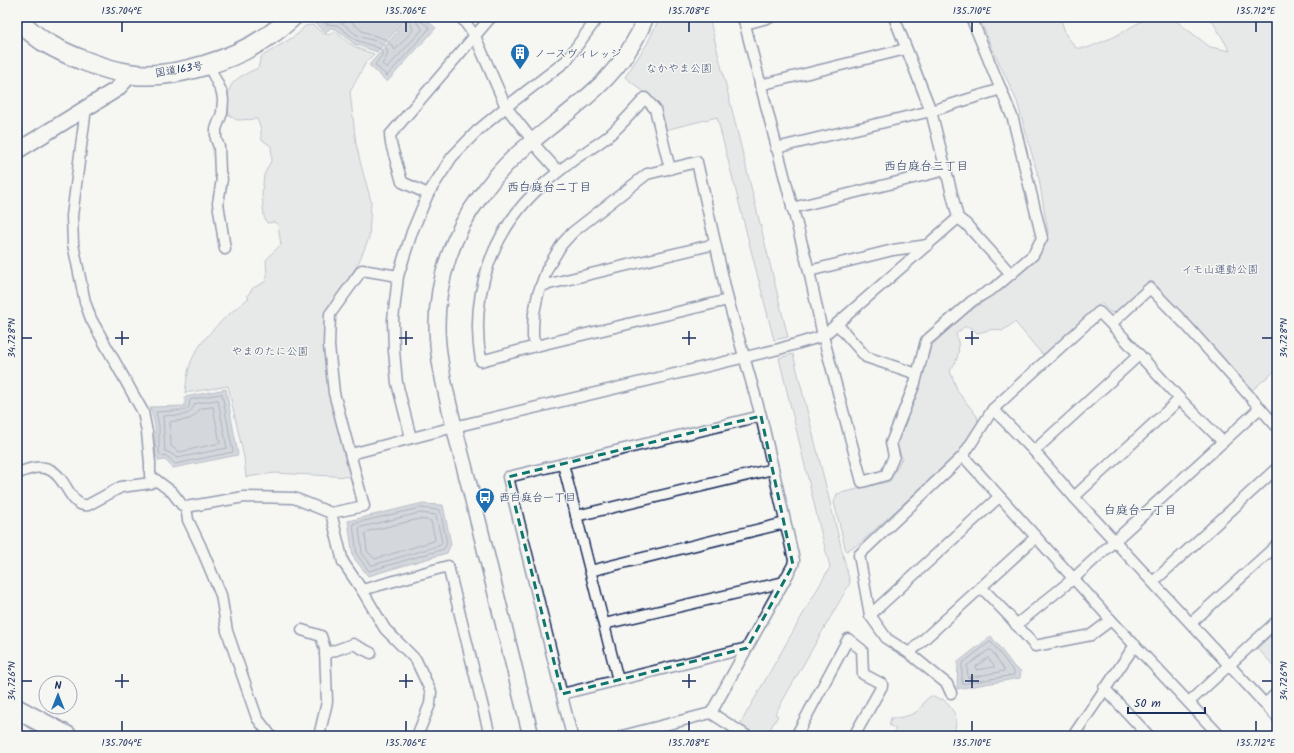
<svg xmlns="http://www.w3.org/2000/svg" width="1294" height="753" viewBox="0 0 1294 753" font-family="Kalam,'Klee One',sans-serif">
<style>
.green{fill:#d6d9dd;stroke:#78849e}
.water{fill:#abb2c0;stroke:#717e99}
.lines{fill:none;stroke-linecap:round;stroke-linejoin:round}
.shore{stroke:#556385;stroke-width:1}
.street-casing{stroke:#1b2f5e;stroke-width:13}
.secondary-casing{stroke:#1b2f5e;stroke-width:18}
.highway-casing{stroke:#1b2f5e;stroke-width:22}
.street{stroke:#f6f6f2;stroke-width:10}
.secondary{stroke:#f6f6f2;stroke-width:15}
.highway{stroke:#f6f6f2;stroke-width:19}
.marked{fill:none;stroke:#0f766e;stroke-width:3;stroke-dasharray:8 5;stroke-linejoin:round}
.ticks{fill:none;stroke:#1b2f5e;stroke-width:1.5}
.labels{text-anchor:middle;stroke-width:3;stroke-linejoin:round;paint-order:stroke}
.poi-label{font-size:11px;fill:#1b2f5e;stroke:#f6f6f2;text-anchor:start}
.park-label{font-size:11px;fill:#405177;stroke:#f6f6f2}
.street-label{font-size:11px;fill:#1b2f5e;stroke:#f6f6f2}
.neighbourhood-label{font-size:12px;fill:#1b2f5e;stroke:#f6f6f2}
.neatline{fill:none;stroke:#1b2f5e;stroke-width:1.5}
.ticks-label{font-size:10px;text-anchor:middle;fill:#1b2f5e}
</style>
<rect width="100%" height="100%" fill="#f6f6f2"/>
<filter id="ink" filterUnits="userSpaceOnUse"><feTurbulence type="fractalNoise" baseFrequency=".025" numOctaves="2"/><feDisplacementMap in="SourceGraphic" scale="8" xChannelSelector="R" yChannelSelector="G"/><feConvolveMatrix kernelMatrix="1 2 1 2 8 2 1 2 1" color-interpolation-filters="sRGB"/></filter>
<g filter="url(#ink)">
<g class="green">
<path d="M660 17H709L788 337 774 340 773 336 717 117 665 130 659 104 625 77 647 44Z"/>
<path d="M979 17H1060L1066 35 1076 48H1087L1114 37 1147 18 1171 17 1210 47 1230 51 1210 17H1277V369L1252 390 1152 281 1118 313 1110 312 1101 303 1045 354 1041 353 1015 322 1002 331 994 329 977 333 971 327H964L956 334C961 349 959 358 950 371L958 392 977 416 978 423 959 453 859 544 846 551 834 502 837 494 890 481 902 458 896 443 902 431 918 391 931 346 966 314 1002 288 1037 257 1049 238 1039 179 1017 101 989 41Z"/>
<path d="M313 25 322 33 329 35 335 31C348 44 357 49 374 54L366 62 350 92 356 144 362 169 371 201 369 238 358 264 325 315V343L352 477 275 473 246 477 244 457 228 386 185 393C186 385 187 376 189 368 196 341 228 314 249 298L247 296 253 288 265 282 267 275 266 260C271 255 275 249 281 245L278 225 274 222 267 223 264 217 262 194 264 175 272 159 271 146 261 139V129L257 119 237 120 229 115C226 83 230 81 258 68L261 57 298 34 305 26Z"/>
<path d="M793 354 850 583 775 714 778 716 767 734 770 736H756L739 726 830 567 819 524 779 358Z"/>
<path d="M1277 630V669L1257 648Z"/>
<path d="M932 696 937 699H943C948 705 955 711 956 719 956 726 954 728 956 736H893L892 734 896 729 889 725 891 718C900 718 912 716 919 710 924 705 924 698 932 696Z"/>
</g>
<g class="water">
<path d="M317 17 322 19 324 17H408L377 52 354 44 336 29 330 28 326 33 313 21Z"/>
<path d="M410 17H423L436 28 387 82 369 65Z"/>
<path d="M226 389 238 455 173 468 165 460 158 461V457H155V426L150 407 185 406V397Z"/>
<path d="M419 504 443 505 451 544 447 553 368 576 353 557 348 521Z"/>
<path d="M991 636 1015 668 1021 671 1020 678 957 689 958 662Z"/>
</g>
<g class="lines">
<g class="shore">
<path d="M326 17 325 22 326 24 337 25 356 40 381 49 382 55 375 65 387 76 429 29V27L421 21V17"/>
<path d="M331 17 333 19C344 21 349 31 359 36 367 40 384 40 387 50 389 56 384 60 382 64L387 68 422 30V28L417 23 416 17"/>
<path d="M346 17 362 31 387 40 395 50 413 30 409 17"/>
<path d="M222 394 233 452 175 464 168 457 162 456 159 453V426L156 412 186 410 189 407 190 400Z"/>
<path d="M218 400 227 448 177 458 170 453 165 451 163 416C177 414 188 420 195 404Z"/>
<path d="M213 407 220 443 179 452 171 446 170 422C184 419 191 423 200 409Z"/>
<path d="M420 508 440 510 447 543 444 549 369 571 357 555 353 524Z"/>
<path d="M420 513 436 515 442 542 441 545 373 565H371L362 553 359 528Z"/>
<path d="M420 519 431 521 435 539 434 541 375 559 367 551 365 534 366 532Z"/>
<path d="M990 642 992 643 1014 672V675L962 684V664Z"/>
<path d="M989 650H991L1004 669V671L968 678 967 666Z"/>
<path d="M988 658 994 665V667L976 670V667Z"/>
</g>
<g class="street-casing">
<g id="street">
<path d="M461 17 475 36 506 107 533 141"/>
<path d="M743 17 809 271 823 336 862 482 886 475 894 456 891 443 915 383 926 341 972 301 997 286 1033 255 1042 238 1013 119 971 17"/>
<path d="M894 17 931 111 958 218 966 224 1011 274"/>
<path d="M745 24 771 17"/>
<path d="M208 64 222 93 223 100 222 113 216 129V139L219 147 220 172 222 179 218 203 225 249"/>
<path d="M760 85 906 49"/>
<path d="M86 108 72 216 73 244 85 302 91 319 143 412 147 432 150 463V476L156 480"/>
<path d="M532 142 558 171"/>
<path d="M776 148 931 111 1001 89"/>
<path d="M670 169 655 109 645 98C635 109 625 121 614 131 606 139 596 145 587 151 572 160 559 171 546 182 493 227 469 293 481 361L536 346 728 300"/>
<path d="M428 194 402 182 391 144 390 135 491 17"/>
<path d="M792 208 946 170"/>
<path d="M809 271 893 250 928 245"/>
<path d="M541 286 715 244"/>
<path d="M837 324 866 357 917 374"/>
<path d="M1111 324 1180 399 1223 442"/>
<path d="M536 346 533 337V327L534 313 538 294 547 269 562 244 573 232 647 174 697 162 728 300 761 416 794 560 793 565 711 713 622 736"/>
<path d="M993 409 1034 451 1074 497 1277 717"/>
<path d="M411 438 397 383 394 351 393 320 398 276 412 232 428 194 452 157 477 131 506 107 566 61 598 17"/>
<path d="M1034 451 1139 355"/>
<path d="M351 454 454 427 779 349 823 336 958 218"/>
<path d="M963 456 1111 620 1220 736"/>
<path d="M563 464 618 680"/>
<path d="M17 474C69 448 62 509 88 505L121 487 151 483 156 480 172 492 182 505 186 507 244 497 294 498 331 513 343 562 362 590 385 629 416 660 431 692 430 704 417 736"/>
<path d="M1074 497 1180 399"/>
<path d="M186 507 188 520 200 545 221 595 227 631 257 718 271 736"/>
<path d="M331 513 364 506 334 393 329 346 330 314 362 270 398 276"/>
<path d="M576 516 773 469"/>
<path d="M590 571 785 523"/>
<path d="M1153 582 1277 468"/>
<path d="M981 587 1009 616 1035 646 1091 635 1111 620"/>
<path d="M362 590 448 566 490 736"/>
<path d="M870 615 999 497"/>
<path d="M1191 623 1277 545"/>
<path d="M604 624 784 582"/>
<path d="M1016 625 1074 578 1260 408"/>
<path d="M302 630 321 636 325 649 327 702 319 736"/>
<path d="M909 653 1036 537"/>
<path d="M325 654 353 644 371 653"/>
<path d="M1104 688 1149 736"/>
<path d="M951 693 947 684 909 653 887 639 870 615 859 555 963 456 993 409 1099 312 1111 324 1150 288 1188 327 1277 427"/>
<path d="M562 694 747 648"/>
<path d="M1189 702 1277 621"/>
<path d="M1265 704 1277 693"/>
<path d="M711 713 747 736"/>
<path d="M572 736 508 477 761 416"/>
<path d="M796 736 848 639 862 650 863 674 882 684V686L854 736"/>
<path d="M1073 736 1135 645"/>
</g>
</g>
<g class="secondary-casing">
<g id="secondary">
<path d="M17 151 117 89 131 74"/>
<path d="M531 736C511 655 491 573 471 492 463 462 455 432 448 401 442 376 437 352 437 325 437 281 453 232 480 197 490 183 501 169 514 157 565 111 619 85 646 17"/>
</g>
</g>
<g class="highway-casing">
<g id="highway">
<path d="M17 20C26 27 34 35 43 41 66 55 104 70 131 74 173 80 237 59 271 34 279 29 285 23 292 17"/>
<path d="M17 709 67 736"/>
</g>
</g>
<use href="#street" class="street"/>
<use href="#secondary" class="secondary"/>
<use href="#highway" class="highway"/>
</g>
</g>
<path d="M0 0H1294V753H0ZM761 416 793 565 747 648 562 694 508 477Z" fill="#f6f6f2" fill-opacity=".55" fill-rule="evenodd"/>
<path class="marked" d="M761 416 793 565 747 648 562 694 508 477Z"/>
<path class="ticks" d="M122 22V32M406 22V32M689 22V32M972 22V32M1256 22V32M122 331V345M406 331V345M689 331V345M972 331V345M22 338H32M115 338H129M399 338H413M682 338H696M965 338H979M1262 338H1272M122 674V688M406 674V688M689 674V688M972 674V688M22 681H32M115 681H129M399 681H413M682 681H696M965 681H979M1262 681H1272M122 721V731M406 721V731M689 721V731M972 721V731M1256 721V731"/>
<defs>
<g id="building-pin" transform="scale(1)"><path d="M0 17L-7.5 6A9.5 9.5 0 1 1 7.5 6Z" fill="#1f6fb2" stroke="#f6f6f2"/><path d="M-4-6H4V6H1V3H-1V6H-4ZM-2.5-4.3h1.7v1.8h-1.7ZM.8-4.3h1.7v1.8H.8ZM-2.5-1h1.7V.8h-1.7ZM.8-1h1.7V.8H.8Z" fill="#fff"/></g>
<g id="bus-pin" transform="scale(1)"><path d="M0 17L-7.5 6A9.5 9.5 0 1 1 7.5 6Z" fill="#1f6fb2" stroke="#f6f6f2"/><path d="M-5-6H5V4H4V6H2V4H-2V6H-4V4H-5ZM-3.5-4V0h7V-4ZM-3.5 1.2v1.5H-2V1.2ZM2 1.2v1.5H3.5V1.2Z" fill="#fff"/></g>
</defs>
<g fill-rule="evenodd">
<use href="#building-pin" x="520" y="53"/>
<use href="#bus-pin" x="485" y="497"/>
</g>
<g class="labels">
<g class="poi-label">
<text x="534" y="57">ノースヴィレッジ</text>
<text x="499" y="501">西白庭台一丁目</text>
</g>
<g class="park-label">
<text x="679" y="72">なかやま公園</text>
<text x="1220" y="273">イモ山運動公園</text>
<text x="270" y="355">やまのたに公園</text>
</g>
<g class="street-label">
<text transform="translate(179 69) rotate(-9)" y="4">国道163号</text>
</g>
<g class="neighbourhood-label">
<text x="926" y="170">西白庭台三丁目</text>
<text x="549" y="191">西白庭台二丁目</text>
<text x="1140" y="514">白庭台一丁目</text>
</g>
</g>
<rect width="1294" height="753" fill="none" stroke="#f6f6f2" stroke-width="44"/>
<g transform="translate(58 695)"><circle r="19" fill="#f6f6f2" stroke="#9ea6b7"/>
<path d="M0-3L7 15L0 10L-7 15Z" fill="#1f6fb2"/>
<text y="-6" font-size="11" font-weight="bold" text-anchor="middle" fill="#1b2f5e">N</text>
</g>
<path d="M1128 707v6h77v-6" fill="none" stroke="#1b2f5e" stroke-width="2"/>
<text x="1134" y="707" font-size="12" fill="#1b2f5e" stroke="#f6f6f2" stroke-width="3" paint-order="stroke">50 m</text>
<rect x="22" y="22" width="1250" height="709" class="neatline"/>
<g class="ticks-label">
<text x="122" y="14">135.704°E</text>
<text x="406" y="14">135.706°E</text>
<text x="689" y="14">135.708°E</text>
<text x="972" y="14">135.710°E</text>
<text x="1256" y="14">135.712°E</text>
<text transform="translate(11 338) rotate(-90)" y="4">34.728°N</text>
<text transform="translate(1283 338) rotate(-90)" y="4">34.728°N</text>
<text transform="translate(11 681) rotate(-90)" y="4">34.726°N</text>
<text transform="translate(1283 681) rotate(-90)" y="4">34.726°N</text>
<text x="122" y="746">135.704°E</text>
<text x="406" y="746">135.706°E</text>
<text x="689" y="746">135.708°E</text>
<text x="972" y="746">135.710°E</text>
<text x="1256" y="746">135.712°E</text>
</g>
</svg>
